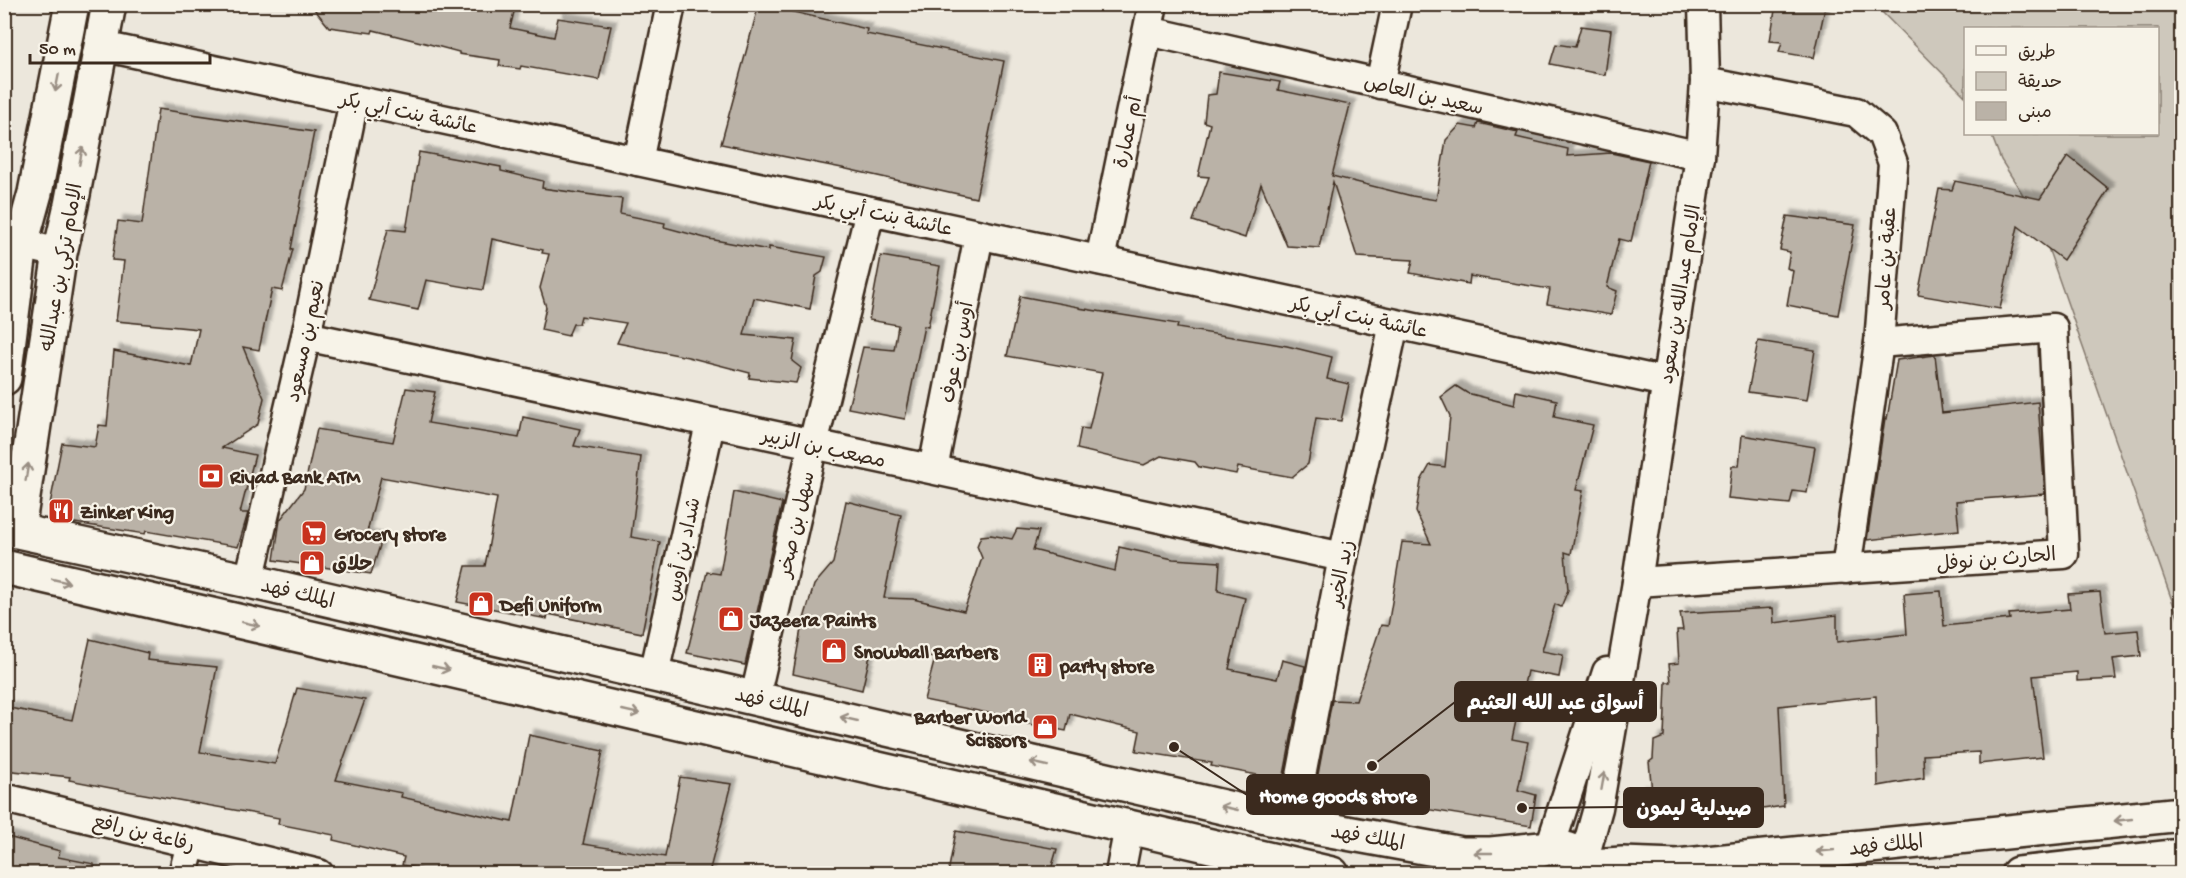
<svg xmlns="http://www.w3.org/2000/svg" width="2186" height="878" viewBox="0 0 2186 878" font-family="'Gochi Hand','Playpen Sans Arabic',sans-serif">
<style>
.green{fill:#cec8bc;stroke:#84796d;stroke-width:1.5}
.building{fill:#bab2a7;stroke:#3b2a1e;stroke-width:1.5;filter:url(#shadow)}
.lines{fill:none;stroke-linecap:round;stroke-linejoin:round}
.minor-casing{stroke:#3b2a1e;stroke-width:33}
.tertiary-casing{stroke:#3b2a1e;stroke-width:38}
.minor{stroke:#f7f3e8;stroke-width:28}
.tertiary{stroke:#f7f3e8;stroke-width:33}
.oneway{stroke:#998e83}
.labels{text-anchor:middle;stroke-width:4.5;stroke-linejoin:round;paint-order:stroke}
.street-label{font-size:20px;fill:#3b2a1e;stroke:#f7f3e8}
.poi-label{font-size:20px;font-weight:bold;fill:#3b2a1e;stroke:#f7f3e8;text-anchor:start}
.leader{fill:none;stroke:#3b2a1e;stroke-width:2}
.callout-dot{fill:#3b2a1e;stroke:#f7f3e8;stroke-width:2}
.callout{fill:#3b2a1e;stroke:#3b2a1e;stroke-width:2}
.callout-label{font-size:21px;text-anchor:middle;font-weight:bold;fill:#fff}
</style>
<defs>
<filter id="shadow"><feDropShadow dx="5.5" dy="-5.5" stdDeviation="1.5" flood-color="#0004"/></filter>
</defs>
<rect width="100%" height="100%" fill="#ece7dc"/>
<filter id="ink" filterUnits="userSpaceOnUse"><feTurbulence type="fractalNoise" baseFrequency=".0167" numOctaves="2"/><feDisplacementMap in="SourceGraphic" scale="12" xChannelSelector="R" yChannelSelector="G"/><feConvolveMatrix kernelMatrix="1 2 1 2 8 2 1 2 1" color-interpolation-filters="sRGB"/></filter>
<g filter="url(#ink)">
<path class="green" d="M1875 5H2181V626L2041 228 2025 198 2001 160 1991 134H2158V28H1966L1965 96Z"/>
<g class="building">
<path d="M310 4H516L510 28 554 37 558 18 611 26 599 80 521 66 520 69 499 66 500 60 459 54V52L429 44 373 30 372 33 329 27Z"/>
<path d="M759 4 867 29 866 34 1004 61 976 198 842 168 721 144Z"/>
<path d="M1776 4H1826L1814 58 1779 52 1782 42 1770 41Z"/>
<path d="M1581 26 1611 30 1605 75 1550 64 1556 44 1575 47Z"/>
<path d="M1219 72 1280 82 1278 90 1350 105 1332 176 1412 196 1436 200 1446 140 1460 125 1476 128 1478 123 1518 132 1516 137 1568 149 1567 156 1611 153 1649 161 1631 242 1619 239 1607 287 1617 291 1611 315 1547 304 1550 289 1470 276 1469 284 1410 273 1413 260 1357 257 1333 182 1319 248 1287 246 1261 184 1245 238 1193 221 1209 177 1198 176 1210 124 1204 122 1207 95 1216 94Z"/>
<path d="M158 109 314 132 291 249H293L282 291 272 289 259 350 243 347 264 398 258 424 222 448 255 455 240 513H248L238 547 146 531 145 534 62 521 50 504 62 443 95 447 99 425 107 426 114 351 191 366 199 329 116 321 124 261 112 260 118 221 142 224Z"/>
<path d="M419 152 501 167V171L543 181 542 188 622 199 620 214 665 223 664 227 709 239 769 250V247L826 257 822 272 816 276 810 309 754 298 744 335 796 340 792 361 801 368 796 383 749 378 750 373 688 357 617 343 626 323 581 316 579 324H573L568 336 541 330 546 307 540 288 549 254 542 253 543 250 492 239 483 290 426 280 418 310 369 300 388 229 406 231Z"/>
<path d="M2068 156 2109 189 2063 260 2018 226 2000 309 1918 295 1939 189 1952 190 1955 181 2040 199Z"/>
<path d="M1787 216 1855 225 1838 315 1787 305 1793 271 1787 268 1790 252 1780 250Z"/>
<path d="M881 256 940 266 928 327 924 326 905 419 848 408 863 347 894 350 898 325 869 320Z"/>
<path d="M1020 296 1079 307V308L1178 324 1177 328 1287 346 1332 357 1327 379 1349 384 1341 421 1316 418 1308 464 1292 477 1238 467 1236 474 1199 467 1195 462 1161 456 1144 465 1077 449 1081 428 1089 429 1102 373 1007 356Z"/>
<path d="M1758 341 1815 350 1807 400 1748 392Z"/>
<path d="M1935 355 1942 413 2038 402 2045 494 1956 501 1959 530 1867 540 1885 418 1887 419 1897 360Z"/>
<path d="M1456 386 1467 393 1514 405 1516 391 1557 400 1554 417 1593 425 1576 490 1583 491 1571 554 1565 552 1568 590 1561 607 1555 604 1542 651 1563 655 1559 677 1527 671 1512 739 1528 742 1518 790 1536 795 1531 826 1419 808 1418 812 1327 794 1316 785 1332 700 1356 701 1381 625 1388 626 1402 542 1431 544 1416 512 1421 481 1430 465 1445 467 1450 416 1441 397Z"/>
<path d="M406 388 435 392 428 423 519 438 523 417 580 429 574 446 641 457 631 537 660 542 642 633 548 614 547 619 457 602 466 566H485L497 498 381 477 366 536 382 539 371 574 274 560 280 520 304 489 317 429 393 442Z"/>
<path d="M1742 435 1815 447 1807 493 1793 491 1790 504 1728 498 1732 466H1739Z"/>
<path d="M734 492 782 503 745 665 687 653 707 572 720 574Z"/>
<path d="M846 501 901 515 884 598 913 599 964 611 982 558 977 546 981 536 991 535 1012 539 1017 529 1039 531 1033 550 1115 571 1119 547 1173 559 1220 562 1218 591 1245 598 1229 669 1277 679 1282 660 1305 666 1283 780 1211 766 1212 763 1136 751 1140 731 1070 714 1066 731 996 718 998 715 924 700 935 658 872 647 862 690 793 674 801 629 814 585 833 563Z"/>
<path d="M1941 591 1944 626 2010 619 2009 614 2070 609 2068 594 2100 592 2105 633 2138 630 2141 656 2113 659 2116 679 2077 681V672L2033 676 2043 757 1979 764V752L1923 755 1924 778 1878 786 1876 696 1779 706 1784 806 1748 811V809L1710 812V816L1638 820 1639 792H1652L1649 762 1653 759 1654 741 1664 737 1666 682H1671L1669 664 1679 663 1677 630H1683L1680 613 1773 608 1774 623 1837 615V642L1907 634 1904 594Z"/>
<path d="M90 639 148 653 147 660 217 667 200 752 275 764 297 688 365 700 336 780 402 793 401 797 512 822 529 735 603 751 583 844 665 857 680 777 732 784 709 873H437L402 865 404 857 333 840 334 835 278 824 279 818 116 789 69 780 70 777 4 770V707L72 720Z"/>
<path d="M956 831 1057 849 1050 873H948Z"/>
<path d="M4 836 60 851 58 857 94 864V873H4Z"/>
</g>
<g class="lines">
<g class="minor-casing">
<g id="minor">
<path d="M1148 31 1700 156"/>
<path d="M102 46 1666 382"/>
<path d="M1705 82 1856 112 1882 134 1893 163 1879 343 1846 569"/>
<path d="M1380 84 1397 4"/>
<path d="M638 161 671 4"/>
<path d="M4 240 60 253"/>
<path d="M1100 260 1153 4"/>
<path d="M306 336C651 411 997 483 1343 557"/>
<path d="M933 469 979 235"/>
<path d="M249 581 306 336 354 100"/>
<path d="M1637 582 2064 554 2053 328 1879 343"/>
<path d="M654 674 710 424"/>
<path d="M755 697 813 444 870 211"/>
<path d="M4 798 319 874"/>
<path d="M1292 823 1343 557 1394 324"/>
<path d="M1550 847 1607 672"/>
<path d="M1584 858 1598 808 1637 582 1700 156 1705 82 1703 4"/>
<path d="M183 874 191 844"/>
<path d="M1120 874 1129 827"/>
</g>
</g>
<g class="tertiary-casing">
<g id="tertiary">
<path d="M4 378 21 244 35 193 72 4"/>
<path d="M4 528 249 581 1292 823 1462 854H1491L1541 849"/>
<path d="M18 530 60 253 71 205 109 4"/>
<path d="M4 567 1332 874"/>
<path d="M1524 860C1546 839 1582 845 1594 874"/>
<path d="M1591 866 1622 864 1677 866 2182 814"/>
<path d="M2018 874 2182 856"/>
</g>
</g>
<use href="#minor" class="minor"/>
<use href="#tertiary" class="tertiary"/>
</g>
<defs><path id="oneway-shaft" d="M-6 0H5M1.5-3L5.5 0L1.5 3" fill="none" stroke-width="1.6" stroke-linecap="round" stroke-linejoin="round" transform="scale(1.5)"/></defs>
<g class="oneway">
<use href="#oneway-shaft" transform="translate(57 83) rotate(101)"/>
<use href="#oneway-shaft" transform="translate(81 156) rotate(-79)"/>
<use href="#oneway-shaft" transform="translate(27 472) rotate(-81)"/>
<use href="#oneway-shaft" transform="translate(61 581) rotate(13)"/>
<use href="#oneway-shaft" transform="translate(251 624) rotate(13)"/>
<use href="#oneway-shaft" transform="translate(441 668) rotate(13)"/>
<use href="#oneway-shaft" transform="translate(631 712) rotate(13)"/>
<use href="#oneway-shaft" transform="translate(849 719) rotate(-167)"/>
<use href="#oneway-shaft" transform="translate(1039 764) rotate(-167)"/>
<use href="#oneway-shaft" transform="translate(1603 781) rotate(-80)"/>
<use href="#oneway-shaft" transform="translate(1229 808) rotate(-167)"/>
<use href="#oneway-shaft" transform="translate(2123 820) rotate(174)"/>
<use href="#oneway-shaft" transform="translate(1825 851) rotate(174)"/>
<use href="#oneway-shaft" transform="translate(1483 853) rotate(180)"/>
</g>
</g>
<defs>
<g id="bank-square" transform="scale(1.35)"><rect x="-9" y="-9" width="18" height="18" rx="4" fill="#c8321e" stroke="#f7f3e8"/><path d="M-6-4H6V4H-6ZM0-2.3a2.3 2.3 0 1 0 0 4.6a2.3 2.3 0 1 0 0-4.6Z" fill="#fff"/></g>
<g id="restaurant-square" transform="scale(1.35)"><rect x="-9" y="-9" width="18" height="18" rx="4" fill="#c8321e" stroke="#f7f3e8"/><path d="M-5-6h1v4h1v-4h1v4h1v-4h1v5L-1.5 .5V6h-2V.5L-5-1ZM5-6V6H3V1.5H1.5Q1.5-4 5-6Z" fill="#fff"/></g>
<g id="supermarket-square" transform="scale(1.35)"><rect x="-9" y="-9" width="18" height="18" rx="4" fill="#c8321e" stroke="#f7f3e8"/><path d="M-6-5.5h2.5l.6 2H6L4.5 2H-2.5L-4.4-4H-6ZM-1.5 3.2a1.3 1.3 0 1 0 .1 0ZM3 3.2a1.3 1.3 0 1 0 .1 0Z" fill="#fff"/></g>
<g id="shop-square" transform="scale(1.35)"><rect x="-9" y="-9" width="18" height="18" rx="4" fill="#c8321e" stroke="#f7f3e8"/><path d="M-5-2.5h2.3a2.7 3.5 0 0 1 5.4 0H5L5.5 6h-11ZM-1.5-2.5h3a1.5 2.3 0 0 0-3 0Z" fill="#fff"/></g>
<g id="building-square" transform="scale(1.35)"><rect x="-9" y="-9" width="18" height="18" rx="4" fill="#c8321e" stroke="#f7f3e8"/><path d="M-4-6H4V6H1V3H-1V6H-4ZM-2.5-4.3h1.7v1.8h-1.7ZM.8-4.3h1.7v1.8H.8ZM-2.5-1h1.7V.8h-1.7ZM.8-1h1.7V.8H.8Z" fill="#fff"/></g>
</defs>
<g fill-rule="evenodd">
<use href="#bank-square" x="211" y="476"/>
<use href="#restaurant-square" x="61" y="511"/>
<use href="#supermarket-square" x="314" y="533"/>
<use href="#shop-square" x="312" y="563"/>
<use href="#shop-square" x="481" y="604"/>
<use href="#shop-square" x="731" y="619"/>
<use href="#shop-square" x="834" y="651"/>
<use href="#building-square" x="1040" y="665"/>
<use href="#shop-square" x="1045" y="727"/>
</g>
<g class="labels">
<g class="street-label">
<text transform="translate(1424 94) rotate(13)" y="7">سعيد بن العاص</text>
<text transform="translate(409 112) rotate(12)" y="7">عائشة بنت أبي بكر</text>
<text transform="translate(1127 132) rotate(-78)" y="7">أم عمارة</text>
<text transform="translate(884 214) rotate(12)" y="7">عائشة بنت أبي بكر</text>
<text transform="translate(1885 258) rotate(-86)" y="7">عقبة بن عامر</text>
<text transform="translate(60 267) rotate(-80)" y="7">الإمام تركي بن عبدالله</text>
<text transform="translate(1679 294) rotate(-81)" y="7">الإمام عبدالله بن سعود</text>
<text transform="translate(1359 316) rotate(12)" y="7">عائشة بنت أبي بكر</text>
<text transform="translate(304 341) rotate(-78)" y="7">نعيم بن مسعود</text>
<text transform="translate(956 352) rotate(-79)" y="7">أوس بن عوف</text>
<text transform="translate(824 447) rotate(12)" y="7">مصعب بن الزبير</text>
<text transform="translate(795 524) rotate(-77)" y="7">سهل بن صخر</text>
<text transform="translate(682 549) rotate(-78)" y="7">شداد بن أوس</text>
<text transform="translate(1996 558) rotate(-5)" y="7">الحارث بن نوفل</text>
<text transform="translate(1340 573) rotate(-79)" y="7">زيد الخير</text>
<text transform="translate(298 592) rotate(13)" y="7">الملك فهد</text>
<text transform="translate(772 701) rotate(13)" y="7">الملك فهد</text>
<text transform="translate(144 832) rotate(14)" y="7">رفاعة بن رافع</text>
<text transform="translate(1368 836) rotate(10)" y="7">الملك فهد</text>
<text transform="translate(1886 844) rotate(-6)" y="7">الملك فهد</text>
</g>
<g class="poi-label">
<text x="230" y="483">Riyad Bank ATM</text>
<text x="80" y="518">Zinker King</text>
<text x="334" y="540">Grocery store</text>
<text x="332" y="570">حلاق</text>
<text x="500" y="611">Defi Uniform</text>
<text x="750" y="626">Jazeera Paints</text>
<text x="854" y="658">Snowball Barbers</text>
<text x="1060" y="672">party store</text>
<text x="1026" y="723" text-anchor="end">Barber World<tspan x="1026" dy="23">Scissors</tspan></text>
</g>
</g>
<path class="leader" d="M1372 766L1455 702M1174 747L1247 795M1522 808L1624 807"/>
<g class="callout-dot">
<circle cx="1372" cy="766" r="6"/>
<circle cx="1174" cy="747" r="6"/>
<circle cx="1522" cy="808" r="6"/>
</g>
<g class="callout">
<rect x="1455" y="682" width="201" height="39" rx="6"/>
<rect x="1247" y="775" width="182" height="39" rx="6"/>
<rect x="1624" y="788" width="139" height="39" rx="6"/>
</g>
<g class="callout-label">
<text x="1555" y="709">أسواق عبد الله العثيم</text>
<text x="1338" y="802">Home goods store</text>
<text x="1694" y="815">صيدلية ليمون</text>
</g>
<rect width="2186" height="878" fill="none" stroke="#f7f3e8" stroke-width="24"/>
<rect x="12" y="12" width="2162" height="854" fill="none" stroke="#3b2a1e" stroke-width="2" filter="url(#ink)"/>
<rect x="1964" y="27" width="195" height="108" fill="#f7f3e8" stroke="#aca397" stroke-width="1.5"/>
<rect x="1976" y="46" width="30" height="9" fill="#f7f3e8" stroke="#aca397" stroke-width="1.5"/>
<text x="2018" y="57" font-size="18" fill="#3b2a1e">طريق</text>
<rect x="1976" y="72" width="30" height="18" fill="#cec8bc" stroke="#aca397" stroke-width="1.5"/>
<text x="2018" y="87" font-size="18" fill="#3b2a1e">حديقة</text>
<rect x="1976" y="102" width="30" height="18" fill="#bab2a7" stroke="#aca397" stroke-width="1.5"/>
<text x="2018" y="117" font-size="18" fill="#3b2a1e">مبنى</text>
<path d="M30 54v9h180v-9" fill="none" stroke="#3b2a1e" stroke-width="3"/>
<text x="39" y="54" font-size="18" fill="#3b2a1e" stroke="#f7f3e8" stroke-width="4.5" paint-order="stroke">50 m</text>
</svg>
